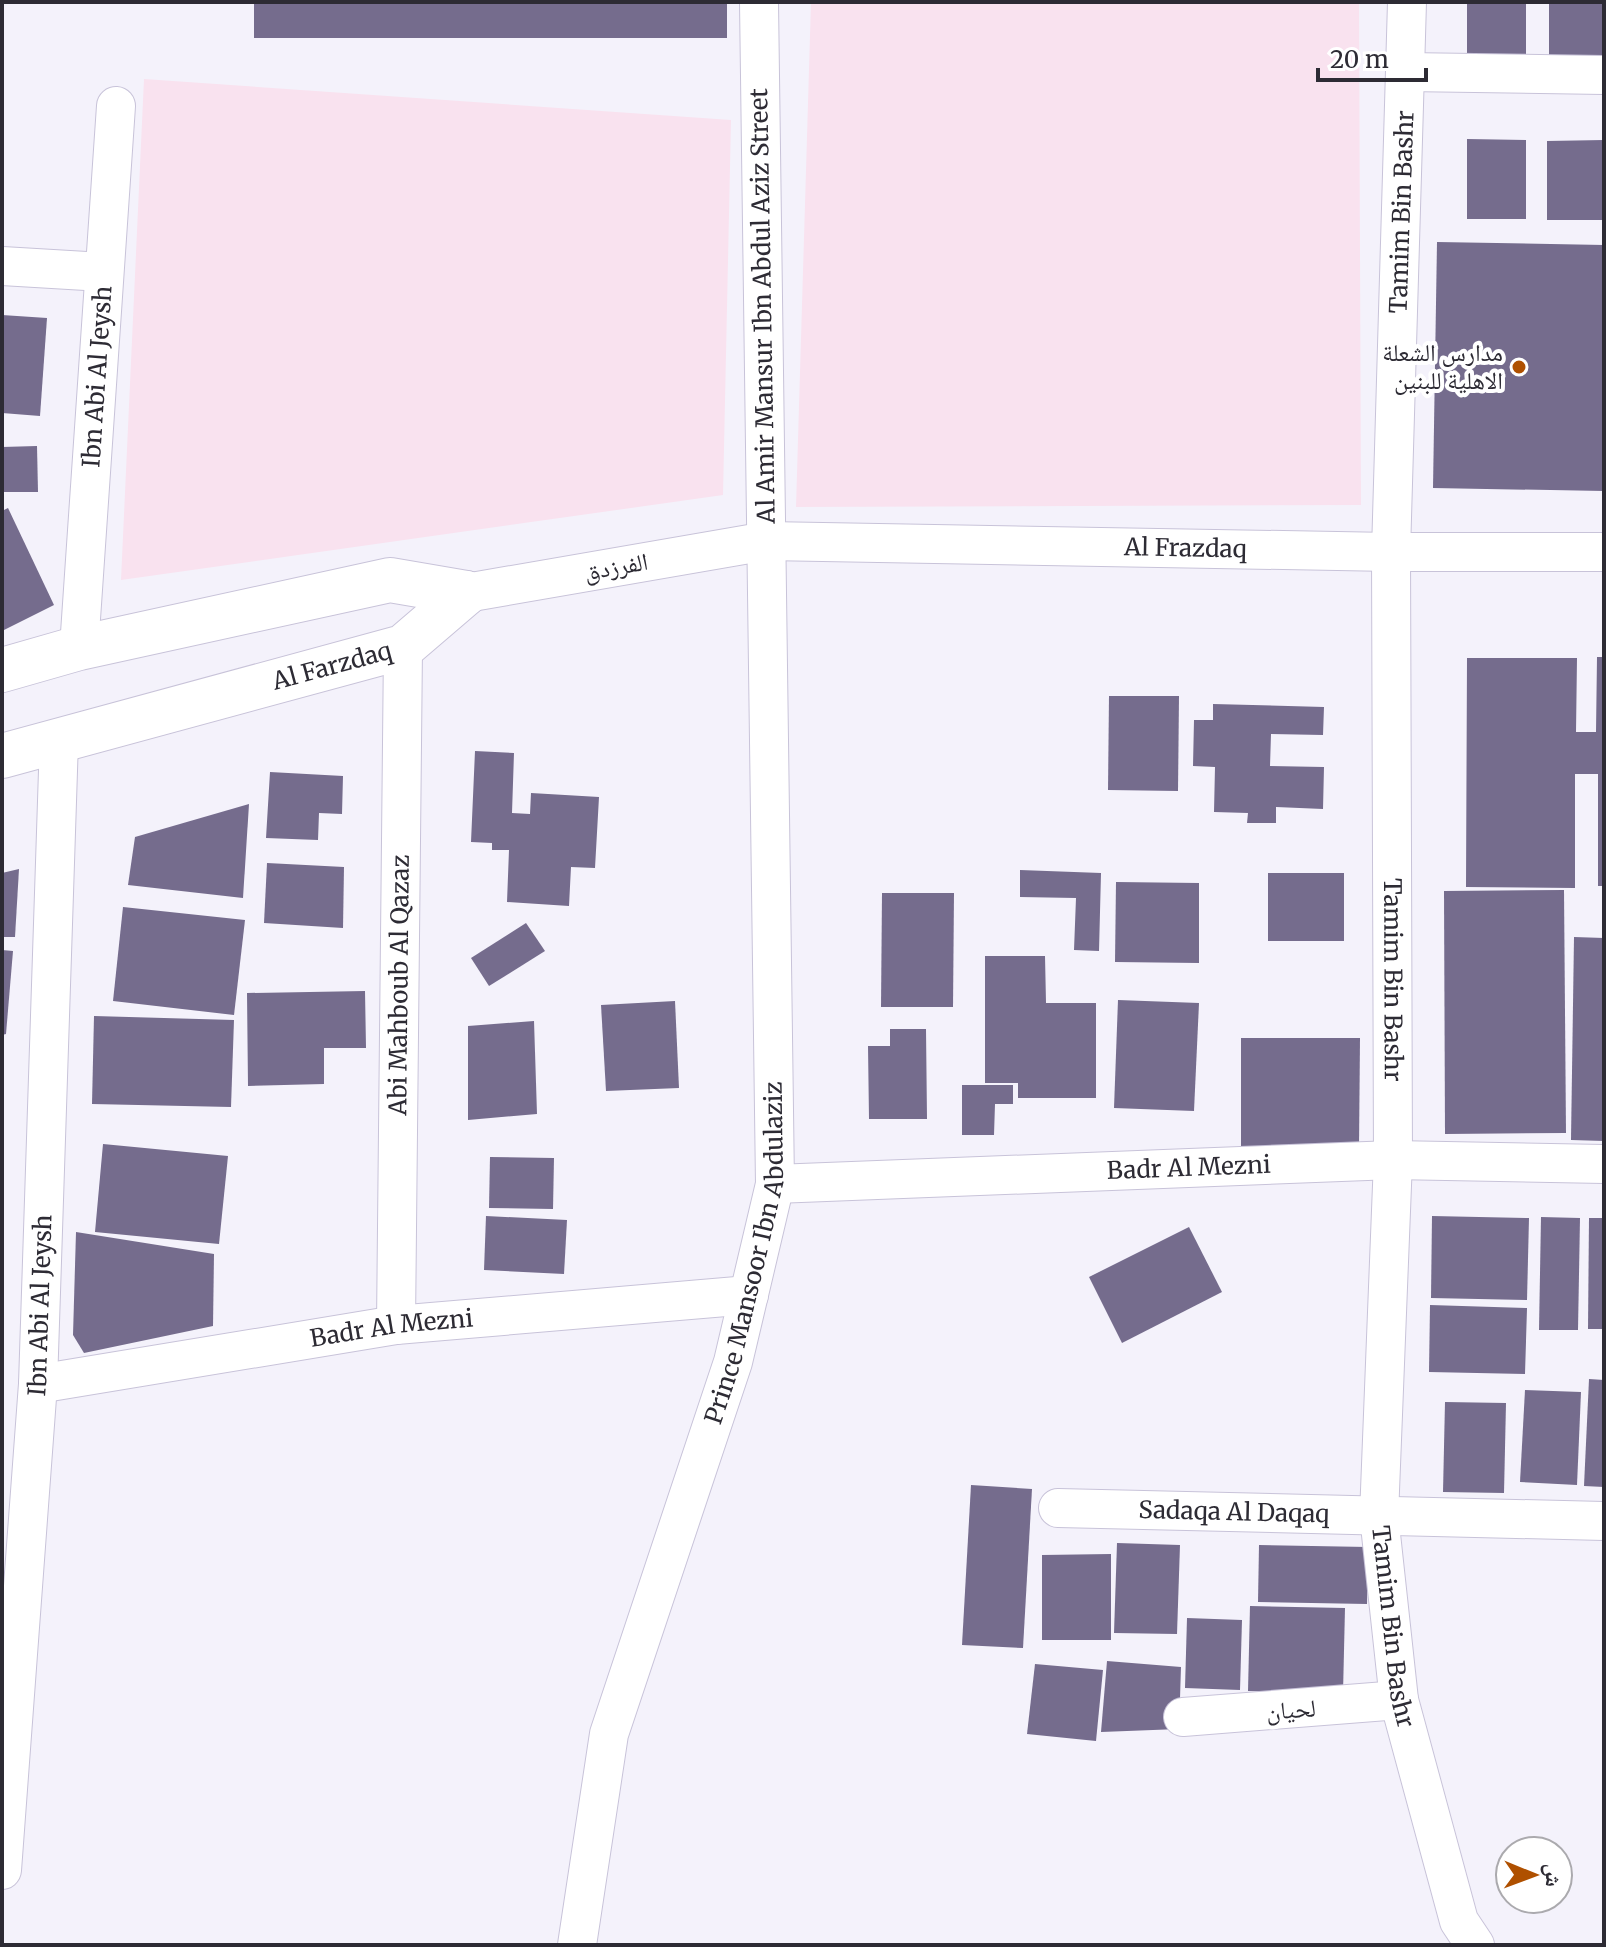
<svg xmlns="http://www.w3.org/2000/svg" width="1606" height="1947" viewBox="0 0 1606 1947" font-family="Merriweather,'Noto Naskh Arabic',serif">
<style>
.commercial{fill:#f9e2ef}
.building{fill:#756c8d}
.lines{fill:none;stroke-linecap:round;stroke-linejoin:round}
.minor-casing{stroke:#c8c3d9;stroke-width:40}
.tertiary-casing{stroke:#c8c3d9;stroke-width:46}
.minor{stroke:#fff;stroke-width:38}
.tertiary{stroke:#fff;stroke-width:44}
.poi-dot{fill:#af5000;stroke:#fff;stroke-width:3}
.labels{text-anchor:middle;stroke-width:8;stroke-linejoin:round;paint-order:stroke}
.street-label{font-size:24px;fill:#2d2b34;stroke:#fff}
.poi-label{font-size:24px;fill:#2d2b34;stroke:#fff;text-anchor:end}
</style>
<rect width="100%" height="100%" fill="#f4f2fb"/>
<g class="commercial">
<path d="M811 2H1359L1361 505 796 507Z"/>
<path d="M144 79 731 120 723 495 121 580Z"/>
</g>
<g class="building">
<rect x="254" y="2" width="473" height="36"/>
<path d="M1467 2H1526V61L1467 60Z"/>
<rect x="1549" y="2" width="55" height="59"/>
<path d="M1467 139 1526 140V219H1467Z"/>
<path d="M1604 140V220H1547V141Z"/>
<path d="M1437 242 1604 245V491L1433 488Z"/>
<path d="M2 315 47 318 40 416 2 413Z"/>
<path d="M37 446 38 492H2V447Z"/>
<path d="M8 508 54 605 2 631V511Z"/>
<path d="M1597 657H1604V886H1598V774H1575V888L1466 887 1467 658H1577L1576 732H1596Z"/>
<path d="M1109 696H1179L1178 791 1108 790Z"/>
<path d="M1213 704 1324 707 1323 735 1271 734 1270 766 1324 767 1323 809 1276 807V823H1247L1248 813 1214 812 1215 767 1193 766 1194 720H1213Z"/>
<path d="M475 751 514 753 512 813 530 814 531 793 599 797 595 868 571 867 569 906 507 902 509 850H492V843L471 842Z"/>
<path d="M270 772 343 776 342 814 319 813 318 840 266 838Z"/>
<path d="M249 804 243 898 128 885 135 837Z"/>
<path d="M267 863 344 867 343 928 264 923Z"/>
<path d="M19 869 15 937H2V873Z"/>
<path d="M1020 870 1101 873 1099 951 1074 950 1076 898 1020 897Z"/>
<rect x="1268" y="873" width="76" height="68"/>
<path d="M1116 882 1199 883V963L1115 962Z"/>
<path d="M1564 890 1566 1133 1445 1134 1444 891Z"/>
<path d="M882 893H954L953 1007H881Z"/>
<path d="M123 907 245 920 234 1015 113 1001Z"/>
<path d="M526 923 545 951 489 986 471 958Z"/>
<path d="M1574 937 1604 938V1141L1571 1140Z"/>
<path d="M2 950 13 951 6 1034 2 1035Z"/>
<path d="M985 956H1045L1046 1003H1096V1098H1018V1083H985Z"/>
<path d="M365 991 366 1048H324V1084L248 1086 247 993Z"/>
<path d="M1118 1000 1199 1003 1194 1111 1114 1108Z"/>
<path d="M675 1001 679 1088 606 1091 601 1005Z"/>
<path d="M94 1016 234 1020 231 1107 92 1104Z"/>
<path d="M534 1021 537 1114 468 1120V1026Z"/>
<path d="M890 1029H926L927 1119H869L868 1046H890Z"/>
<path d="M1241 1038H1360L1359 1147H1241Z"/>
<path d="M962 1085H1013V1104H995L994 1135H962Z"/>
<path d="M103 1144 228 1156 219 1244 95 1232Z"/>
<path d="M490 1157 554 1158 553 1209 489 1208Z"/>
<path d="M486 1216 567 1220 564 1274 484 1270Z"/>
<path d="M1432 1216 1529 1218 1527 1300 1431 1298Z"/>
<path d="M1541 1217 1580 1218 1578 1330H1539Z"/>
<path d="M1589 1218H1604V1329H1588Z"/>
<path d="M1189 1227 1222 1292 1122 1343 1089 1277Z"/>
<path d="M76 1232 214 1254 213 1326 84 1353 73 1335Z"/>
<path d="M1430 1305 1527 1308 1525 1374 1429 1372Z"/>
<path d="M1589 1379 1604 1380V1487L1584 1486Z"/>
<path d="M1525 1390 1581 1392 1577 1485 1520 1482Z"/>
<path d="M1445 1402 1506 1403 1504 1493 1443 1492Z"/>
<path d="M971 1485 1032 1489 1023 1648 962 1645Z"/>
<path d="M1117 1543 1180 1545 1177 1634 1114 1633Z"/>
<path d="M1259 1545 1368 1547 1367 1604 1258 1602Z"/>
<path d="M1111 1554V1640H1042V1555Z"/>
<path d="M1250 1606 1345 1608 1343 1693 1248 1691Z"/>
<path d="M1187 1618 1242 1620 1240 1690 1185 1688Z"/>
<path d="M1107 1661 1181 1667 1179 1729 1101 1732Z"/>
<path d="M1035 1664 1103 1670 1096 1741 1027 1734Z"/>
</g>
<g class="lines">
<g class="minor-casing">
<g id="minor">
<path id="s1" d="M1407 2 1391 552 1393 1160 1379 1516 1399 1700 1459 1921 1475 1945"/>
<path d="M1406 72 1604 75"/>
<path d="M2 266 103 272"/>
<path id="s2" d="M466 593 767 541 1391 552H1604"/>
<path id="s3" d="M79 648 116 106"/>
<path id="s4" d="M775 1184 1393 1160 1604 1164"/>
<path id="s5" d="M396 1325 403 647"/>
<path id="s6" d="M38 1384 396 1325 749 1295"/>
<path id="s7" d="M1058 1508 1604 1521"/>
<path d="M1183 1717 1399 1700"/>
<path id="s8" d="M2 1870 38 1384 59 740"/>
<path id="s9" d="M577 1945 609 1734 733 1362 775 1184 759 2"/>
</g>
</g>
<g class="tertiary-casing">
<g id="tertiary">
<path d="M2 670 79 648 390 580 466 593"/>
<path id="s10" d="M2 756 403 647 466 593"/>
</g>
</g>
<use href="#minor" class="minor"/>
<use href="#tertiary" class="tertiary"/>
</g>
<circle class="poi-dot" cx="1519" cy="367" r="8"/>
<g class="labels">
<g class="street-label">
<text transform="translate(1402 212) rotate(-88)" y="8">Tamim Bin Bashr</text>
<text transform="translate(763 306) rotate(-91)" y="8">Al Amir Mansur Ibn Abdul Aziz Street</text>
<text dy="8" stroke="none"><textPath href="#s3" startOffset="272">Ibn Abi Al Jeysh</textPath></text>
<text dy="8" stroke="none"><textPath href="#s2" startOffset="724">Al Frazdaq</textPath></text>
<text transform="translate(616 567) rotate(-10)" y="8">الفرزدق</text>
<text dy="8" stroke="none"><textPath href="#s10" startOffset="342">Al Farzdaq</textPath></text>
<text dy="8" stroke="none"><textPath href="#s1" startOffset="978">Tamim Bin Bashr</textPath></text>
<text dy="8" stroke="none"><textPath href="#s5" startOffset="340">Abi Mahboub Al Qazaz</textPath></text>
<text dy="8" stroke="none"><textPath href="#s4" startOffset="414">Badr Al Mezni</textPath></text>
<text dy="8" stroke="none"><textPath href="#s9" startOffset="716">Prince Mansoor Ibn Abdulaziz</textPath></text>
<text dy="8" stroke="none"><textPath href="#s8" startOffset="566">Ibn Abi Al Jeysh</textPath></text>
<text dy="8" stroke="none"><textPath href="#s6" startOffset="358">Badr Al Mezni</textPath></text>
<text dy="8" stroke="none"><textPath href="#s7" startOffset="176">Sadaqa Al Daqaq</textPath></text>
<text dy="8" stroke="none"><textPath href="#s1" startOffset="1626">Tamim Bin Bashr</textPath></text>
<text transform="translate(1291 1710) rotate(-4)" y="8">لحيان</text>
</g>
<g class="poi-label">
<text x="1503" y="361">مدارس الشعلة<tspan x="1503" dy="28">الاهلية للبنين</tspan></text>
</g>
</g>
<rect width="1606" height="1947" fill="none" stroke="#2d2b34" stroke-width="8"/>
<g transform="translate(1534 1875) rotate(91)"><circle r="38" fill="#ffffff" stroke="#abaaae" stroke-width="2"/>
<path d="M0-6L14 30L0 20L-14 30Z" fill="#af5000"/>
<text y="-12" font-size="22" font-weight="bold" text-anchor="middle" fill="#2d2b34">ش</text>
</g>
<path d="M1318 68v12h108v-12" fill="none" stroke="#2d2b34" stroke-width="4"/>
<text x="1330" y="68" font-size="24" fill="#2d2b34" stroke="#ffffff" stroke-width="6" paint-order="stroke">20 m</text>
</svg>
